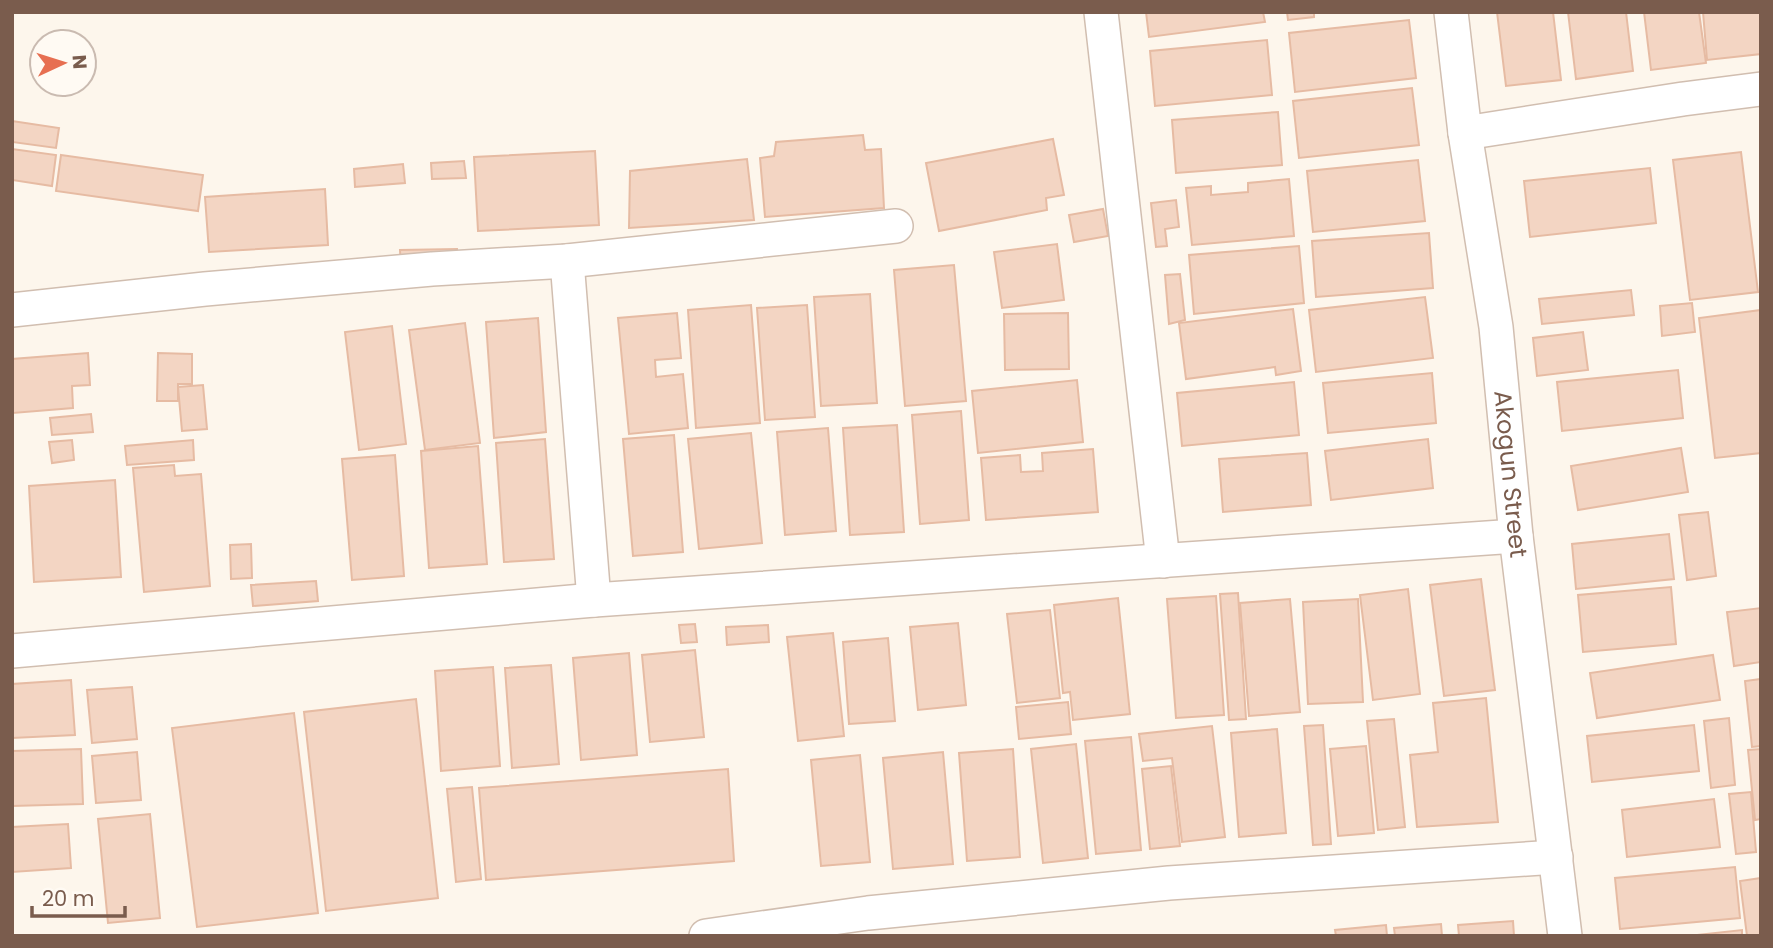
<svg xmlns="http://www.w3.org/2000/svg" width="1773" height="948" viewBox="0 0 1773 948" font-family="Poppins,sans-serif">
<style>
.building{fill:#f3d5c3;stroke:#e6bba3;stroke-width:2}
.lines{fill:none;stroke-linecap:round;stroke-linejoin:round}
.minor-casing{stroke:#d1beb0;stroke-width:36}
.minor{stroke:#fff;stroke-width:33}
.labels{text-anchor:middle;stroke-width:7;stroke-linejoin:round;paint-order:stroke}
.street-label{font-size:24px;fill:#7a5c4d;stroke:#fffaf3}
</style>
<rect width="100%" height="100%" fill="#fdf6ec"/>
<g class="building">
<path d="M1146 12H1263L1265 22 1149 37Z"/>
<path d="M1287 12H1314V17L1288 20Z"/>
<path d="M1497 12H1553L1561 80 1506 86Z"/>
<path d="M1568 12H1626L1633 71 1576 79Z"/>
<path d="M1644 12H1699L1706 63 1651 70Z"/>
<path d="M1703 12H1760L1761 54 1707 60Z"/>
<path d="M1409 20 1416 78 1295 92 1289 33Z"/>
<path d="M1267 40 1272 95 1155 106 1150 51Z"/>
<path d="M1412 88 1419 145 1299 158 1293 101Z"/>
<path d="M1278 112 1282 165 1176 173 1172 120Z"/>
<path d="M12 121 59 128 56 148 12 142Z"/>
<path d="M863 135 865 150 881 149 884 208 765 217 760 158 774 156 776 142Z"/>
<path d="M1053 139 1064 195 1046 198 1047 210 939 231 926 163Z"/>
<path d="M12 149 56 155 52 186 12 180Z"/>
<path d="M595 151 599 225 478 231 474 157Z"/>
<path d="M1741 152 1758 292 1690 300 1673 160Z"/>
<path d="M61 155 203 175 198 211 56 191Z"/>
<path d="M747 159 754 220 629 228 630 171Z"/>
<path d="M1418 160 1425 221 1313 232 1307 171Z"/>
<path d="M464 161 466 178 432 179 431 163Z"/>
<path d="M403 164 405 183 355 187 354 169Z"/>
<path d="M1650 168 1656 223 1530 237 1524 181Z"/>
<path d="M1289 179 1294 236 1192 245 1186 188 1211 186V195L1248 192V183Z"/>
<path d="M325 189 328 245 209 252 205 197Z"/>
<path d="M1176 200 1179 227 1165 229 1167 246 1156 247 1151 203Z"/>
<path d="M1103 209 1108 236 1074 242 1069 215Z"/>
<path d="M1429 233 1433 288 1316 297 1312 241Z"/>
<path d="M1057 244 1064 300 1002 308 994 252Z"/>
<path d="M1299 246 1304 303 1194 314 1189 255Z"/>
<path d="M457 249 458 267 401 269 400 250Z"/>
<path d="M954 265 966 401 905 406 894 270Z"/>
<path d="M1180 274 1185 320 1169 324 1165 275Z"/>
<path d="M1631 290 1634 315 1542 324 1539 299Z"/>
<path d="M870 294 877 403 821 406 814 297Z"/>
<path d="M1425 297 1433 358 1316 372 1309 310Z"/>
<path d="M1692 303 1695 332 1662 336 1660 306Z"/>
<path d="M751 305 760 423 696 428 688 310Z"/>
<path d="M807 305 815 417 765 420 757 308Z"/>
<path d="M1293 309 1301 371 1276 375 1275 367 1186 379 1179 323Z"/>
<path d="M1761 310V453L1715 458 1699 318Z"/>
<path d="M677 313 681 358 655 360 656 377 683 374 688 428 629 434 618 318Z"/>
<path d="M1068 313 1069 369 1005 370 1004 314Z"/>
<path d="M538 318 546 432 494 438 486 322Z"/>
<path d="M465 323 480 443 425 450 409 330Z"/>
<path d="M392 326 406 444 359 450 345 332Z"/>
<path d="M1583 332 1588 370 1537 376 1533 338Z"/>
<path d="M88 353 90 385 72 386 73 408 13 413 12 359Z"/>
<path d="M158 353 192 354V384H178V401H157Z"/>
<path d="M1678 370 1683 418 1562 431 1557 382Z"/>
<path d="M1432 373 1436 423 1328 433 1323 383Z"/>
<path d="M1077 380 1083 442 978 453 972 391Z"/>
<path d="M1294 382 1299 435 1182 446 1177 393Z"/>
<path d="M203 385 207 429 182 431 178 387Z"/>
<path d="M961 411 969 520 920 524 912 415Z"/>
<path d="M91 414 93 432 52 435 50 418Z"/>
<path d="M897 425 904 532 850 535 843 428Z"/>
<path d="M828 428 836 531 785 535 777 432Z"/>
<path d="M751 433 762 543 699 549 688 439Z"/>
<path d="M674 435 683 552 633 556 623 439Z"/>
<path d="M545 439 554 559 504 562 496 443Z"/>
<path d="M1428 439 1433 488 1331 500 1325 451Z"/>
<path d="M72 440 74 460 52 463 49 442Z"/>
<path d="M193 440 194 460 127 465 125 446Z"/>
<path d="M478 446 487 564 429 568 421 451Z"/>
<path d="M1681 448 1688 492 1578 510 1571 466Z"/>
<path d="M1093 449 1098 512 986 520 981 458 1020 455 1021 472 1043 471 1042 453Z"/>
<path d="M1307 453 1311 505 1223 512 1219 459Z"/>
<path d="M395 455 404 576 352 580 342 459Z"/>
<path d="M174 465 175 476 201 474 210 586 144 592 133 468Z"/>
<path d="M115 480 121 577 34 582 29 486Z"/>
<path d="M1708 512 1716 576 1687 580 1679 515Z"/>
<path d="M1669 534 1674 579 1576 589 1572 544Z"/>
<path d="M251 544 252 578 231 579 230 545Z"/>
<path d="M1481 579 1495 690 1444 696 1430 585Z"/>
<path d="M316 581 318 601 253 606 251 585Z"/>
<path d="M1671 587 1676 644 1583 652 1578 595Z"/>
<path d="M1408 589 1420 694 1373 700 1360 595Z"/>
<path d="M1238 593 1246 719 1229 720 1220 594Z"/>
<path d="M1216 596 1224 715 1176 718 1167 599Z"/>
<path d="M1118 598 1130 714 1073 720 1070 692 1063 693 1054 605Z"/>
<path d="M1290 599 1300 712 1249 716 1240 603Z"/>
<path d="M1358 599 1363 702 1308 704 1303 602Z"/>
<path d="M1761 608V662L1734 666 1727 612Z"/>
<path d="M1050 610 1060 698 1017 703 1007 614Z"/>
<path d="M958 623 966 705 918 710 910 627Z"/>
<path d="M695 624 697 642 681 643 679 625Z"/>
<path d="M768 625 769 642 727 645 726 627Z"/>
<path d="M833 633 844 736 798 741 787 637Z"/>
<path d="M888 638 895 721 849 724 843 642Z"/>
<path d="M695 650 704 737 650 742 642 655Z"/>
<path d="M629 653 637 755 581 760 573 658Z"/>
<path d="M1713 655 1720 700 1597 718 1590 673Z"/>
<path d="M551 665 559 764 512 768 505 668Z"/>
<path d="M493 667 500 766 441 771 435 671Z"/>
<path d="M1761 679V746L1752 747 1745 681Z"/>
<path d="M71 680 75 735 12 738V684Z"/>
<path d="M132 687 137 739 92 743 87 690Z"/>
<path d="M1486 698 1498 822 1417 827 1410 755 1438 752 1433 703Z"/>
<path d="M416 699 438 898 326 911 304 712Z"/>
<path d="M1068 702 1071 734 1019 739 1016 707Z"/>
<path d="M294 713 318 913 197 927 172 728Z"/>
<path d="M1729 718 1735 785 1711 788 1704 721Z"/>
<path d="M1394 719 1405 827 1378 830 1367 721Z"/>
<path d="M1323 725 1331 844 1313 845 1304 726Z"/>
<path d="M1694 725 1699 771 1592 782 1587 736Z"/>
<path d="M1212 726 1225 837 1182 842 1172 758 1143 761 1139 734Z"/>
<path d="M1277 729 1286 833 1239 837 1231 733Z"/>
<path d="M1131 737 1141 850 1096 854 1085 741Z"/>
<path d="M1076 744 1088 858 1043 863 1031 749Z"/>
<path d="M1366 746 1374 833 1338 836 1330 749Z"/>
<path d="M81 749 83 804 12 806V751Z"/>
<path d="M1013 749 1020 857 967 861 959 753Z"/>
<path d="M1761 749V819L1755 820 1748 750Z"/>
<path d="M137 752 141 800 96 803 92 756Z"/>
<path d="M943 752 953 864 893 869 883 758Z"/>
<path d="M860 755 870 862 821 866 811 760Z"/>
<path d="M1171 766 1180 846 1150 849 1142 769Z"/>
<path d="M728 769 734 861 486 880 479 788Z"/>
<path d="M472 787 481 879 456 882 447 789Z"/>
<path d="M1751 792 1756 852 1736 854 1729 794Z"/>
<path d="M1714 799 1720 847 1627 857 1622 810Z"/>
<path d="M150 814 160 918 108 923 98 819Z"/>
<path d="M68 824 71 868 12 872V827Z"/>
<path d="M1735 867 1740 918 1620 929 1615 878Z"/>
<path d="M1761 878V936H1747L1740 881Z"/>
<path d="M1513 921 1514 936H1459L1458 925Z"/>
<path d="M1441 924 1442 936H1395L1394 928Z"/>
<path d="M1386 925 1387 936H1336L1335 930Z"/>
<path d="M1742 930V936H1688Z"/>
</g>
<g class="lines">
<g class="minor-casing">
<g id="minor">
<path d="M1101 12 1163 561"/>
<path id="s1" d="M1451 12 1465 133 1496 327 1516 536 1565 936"/>
<path d="M1465 133 1683 99 1761 89"/>
<path d="M567 261 594 600"/>
<path d="M12 310 205 289 432 269 567 261 896 226"/>
<path d="M12 651 594 600 1516 536"/>
<path d="M706 936 868 913 1169 883 1556 857"/>
</g>
</g>
<use href="#minor" class="minor"/>
</g>
<g class="labels">
<g class="street-label">
<text dy="8" stroke="none"><textPath href="#s1" startOffset="466">Akogun Street</textPath></text>
</g>
</g>
<rect width="1773" height="948" fill="none" stroke="#7a5c4d" stroke-width="28"/>
<g transform="translate(63 63) rotate(86)"><circle r="33" fill="#fffaf3" stroke="#cabbb1" stroke-width="2"/>
<path d="M0-5L12 26L0 18L-12 26Z" fill="#e76f51"/>
<text y="-10" font-size="19" font-weight="bold" text-anchor="middle" fill="#7a5c4d">N</text>
</g>
<path d="M32 906v10h93v-10" fill="none" stroke="#7a5c4d" stroke-width="3.5"/>
<text x="42" y="906" font-size="21" fill="#7a5c4d" stroke="#fffaf3" stroke-width="5" paint-order="stroke">20 m</text>
</svg>
